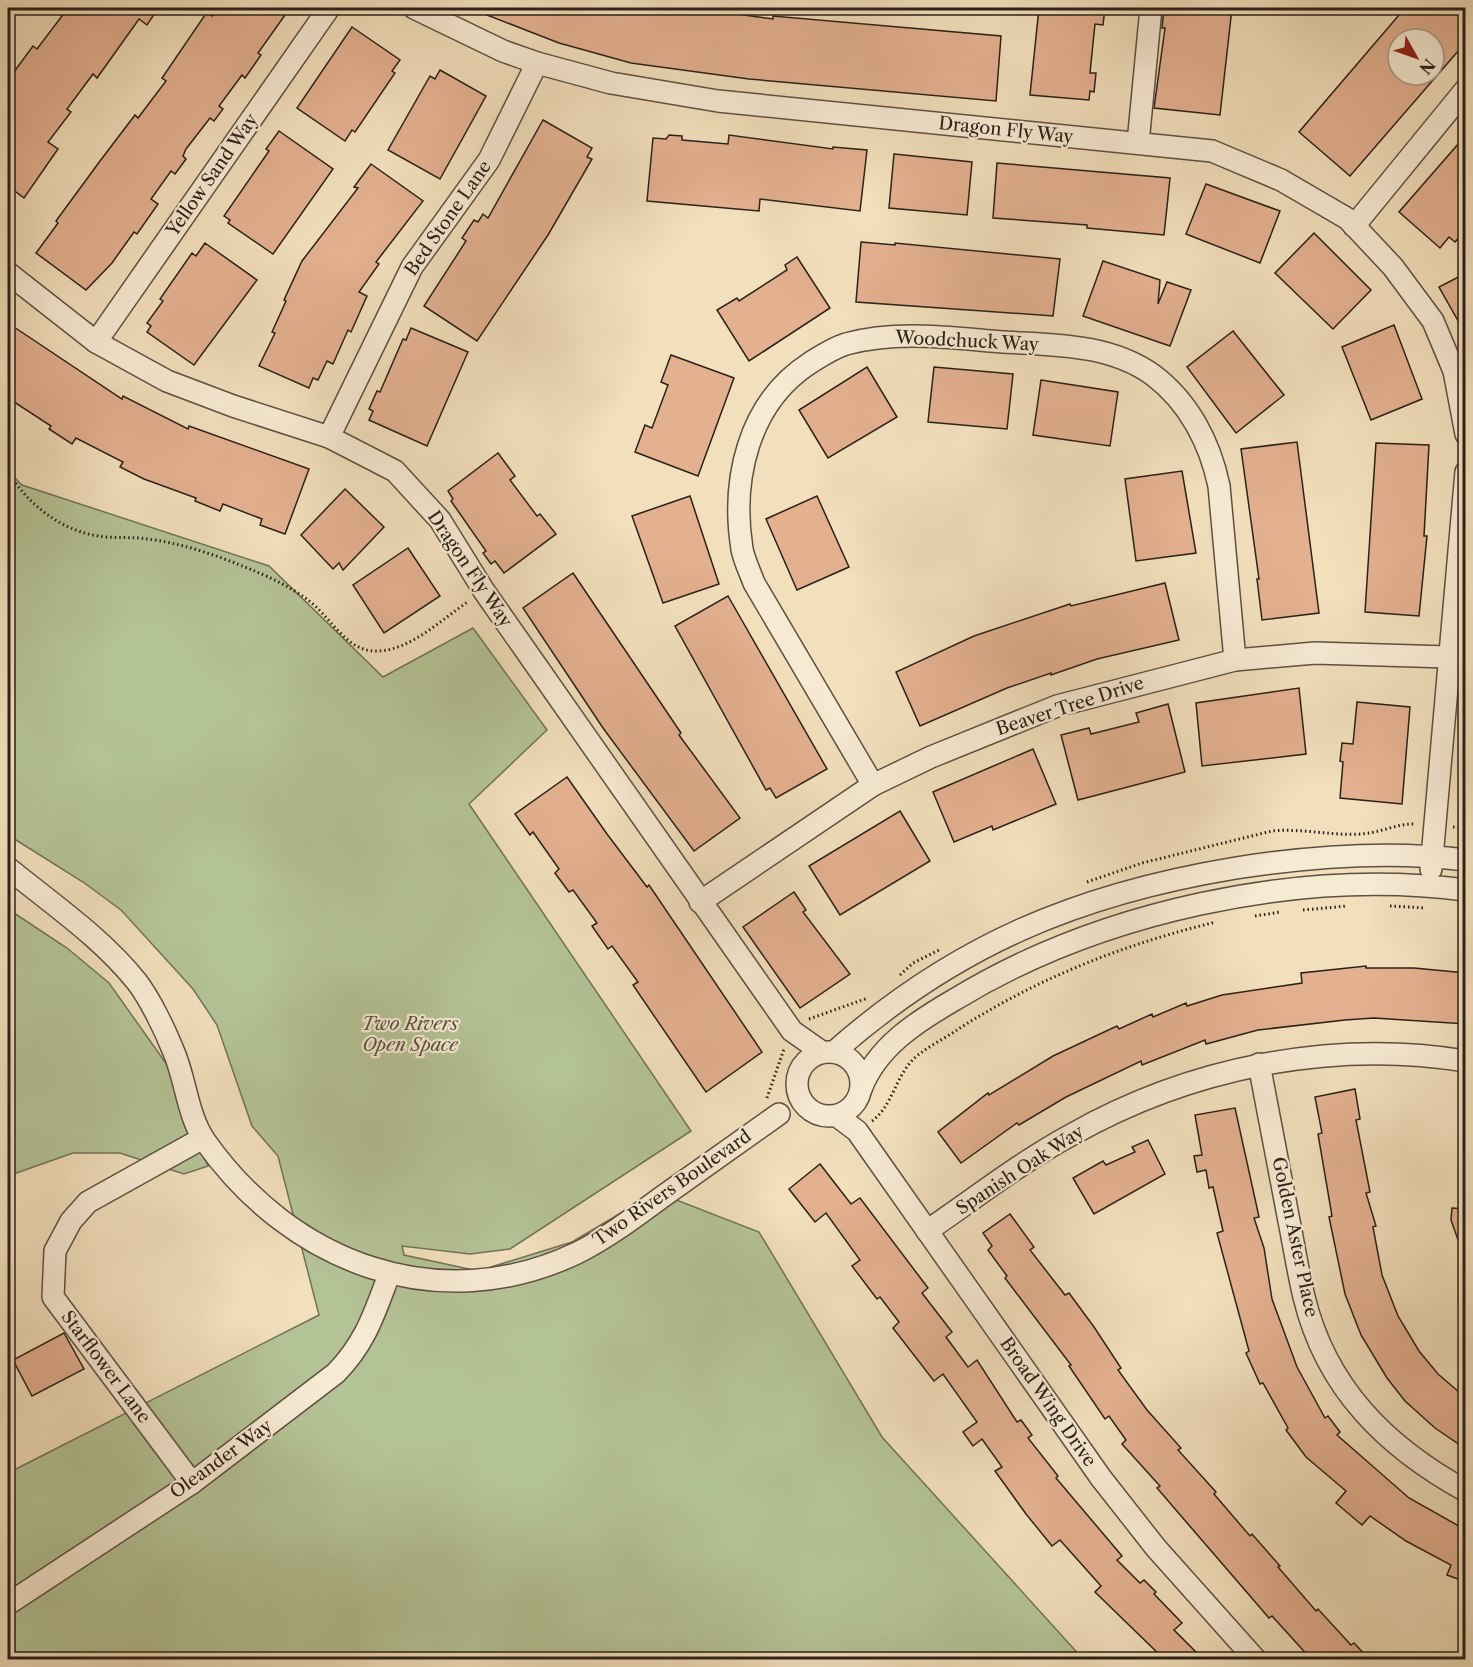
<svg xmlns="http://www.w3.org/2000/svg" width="1473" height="1667" viewBox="0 0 1473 1667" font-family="'Libre Caslon Text',serif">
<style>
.green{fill:#b4c396;stroke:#707258;stroke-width:1.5}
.building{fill:#e3b090;stroke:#2b2019;stroke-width:1.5;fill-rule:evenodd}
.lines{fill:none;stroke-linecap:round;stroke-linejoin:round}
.minor-casing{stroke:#5d5042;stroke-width:24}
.path{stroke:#2b2019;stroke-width:3;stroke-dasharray:1.5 3;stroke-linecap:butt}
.minor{stroke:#f7ead3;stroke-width:21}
.labels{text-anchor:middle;stroke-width:4.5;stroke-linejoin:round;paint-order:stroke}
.street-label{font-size:18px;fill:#2b2019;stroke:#f7ead3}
.park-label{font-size:18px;font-style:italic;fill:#54513e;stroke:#f7ead3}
</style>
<rect width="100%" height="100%" fill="#f2dfbc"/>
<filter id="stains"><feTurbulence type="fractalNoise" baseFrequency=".00333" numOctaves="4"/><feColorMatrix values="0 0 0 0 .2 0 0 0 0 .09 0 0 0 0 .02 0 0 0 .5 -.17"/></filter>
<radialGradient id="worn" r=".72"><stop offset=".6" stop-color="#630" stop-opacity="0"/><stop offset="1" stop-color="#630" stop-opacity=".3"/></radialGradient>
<g class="green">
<path d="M8 471 22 485 269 566 383 677 473 628 547 730 469 804 691 1131 510 1249 470 1254 402 1246 404 1255 478 1271 572 1242 656 1192 759 1232 882 1437 1083 1659H8V1473L319 1315 278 1156 252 1126 217 1025 193 989 121 910 83 882 8 835Z"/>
<path d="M8 909 67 948 109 983 170 1069 178 1105 208 1166 184 1174 120 1153H73L8 1176Z"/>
</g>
<g class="building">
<path d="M68 8H148L155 13 147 25 139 19 97 78 93 74 67 109 71 112 48 142 58 149 24 198 8 186V80L33 46 37 49Z"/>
<path d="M219 8H290L258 53 261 55 245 78 242 75 219 106 223 109 214 121 210 118 186 149 183 156 186 159 175 174 171 171 151 199 158 204 137 234 134 232 112 263 86 290 36 253 58 223 56 221 100 161 135 115 138 118 166 81 162 78 207 12 212 16Z"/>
<path d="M469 8H693L773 19V16L1001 36 996 101 749 79 631 63 559 43Z"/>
<path d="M1039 8H1105L1103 25 1095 24 1090 73H1096L1094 92 1090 91 1089 100 1030 95Z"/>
<path d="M1164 8H1232L1220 115 1154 108 1165 28H1162Z"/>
<path d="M1405 8H1466V42L1350 176 1299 132ZM1398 39H1434V75H1398Z"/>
<path d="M352 27 400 60 392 71 395 73 355 132 352 130 345 141 297 108Z"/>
<path d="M440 70 486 96 440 179 388 150 430 76 435 79Z"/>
<path d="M543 120 592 148 587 157 592 159 548 235 477 341 424 306 466 241 462 238 474 220 478 222 483 214 488 218Z"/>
<path d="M279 131 333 169 273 254 228 223 230 220 224 216 269 151 266 149Z"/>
<path d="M669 135 682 136V140L728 144 729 135 833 149V147L867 150 860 211 760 199 759 211 647 201 653 138 666 139Z"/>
<path d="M1466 135V230L1455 242 1449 237 1440 248 1399 212Z"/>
<path d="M894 154 972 162 967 215 889 208Z"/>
<path d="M997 163 1170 178 1164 235 1087 228V225L993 218Z"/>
<path d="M371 164 423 201 376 262 379 264 359 292 367 296 351 332 348 330 333 364 327 361 318 380 313 378 309 388 259 366 275 333 272 332 286 301 284 300 302 261 358 188 354 187Z"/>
<path d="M1206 184 1280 211 1260 263 1186 234Z"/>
<path d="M1314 233 1371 290 1333 329 1275 273Z"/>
<path d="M861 242 895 245V243L1060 259 1053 316 856 302Z"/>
<path d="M205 243 257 280 194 365 147 332 151 326 147 323 163 301 160 299 192 253 196 256Z"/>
<path d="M797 257 830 308 749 361 717 310 737 298 739 301 787 270 785 265Z"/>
<path d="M1103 261 1160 280 1158 304 1167 282 1191 290 1170 346 1083 316Z"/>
<path d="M1466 273V335L1439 287Z"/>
<path d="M8 323 122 399 123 396 188 429 189 426 309 469 285 534 260 525 262 519 223 504 220 511 195 501 196 498 144 479 120 467 123 462 76 438 72 444 49 429 51 426 8 398Z"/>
<path d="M1394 325 1422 399 1371 420 1342 347Z"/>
<path d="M411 328 468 352 427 446 369 420 373 411 369 409 377 391 380 392 403 339 406 340Z"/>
<path d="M1233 331 1284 395 1236 433 1187 367Z"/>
<path d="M671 355 734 378 698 476 635 452 645 425 652 428 668 385 661 382Z"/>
<path d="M867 367 897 417 828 458 799 410Z"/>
<path d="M934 367 1013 374 1007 429 928 422Z"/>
<path d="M1041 380 1118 392 1110 446 1033 435Z"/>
<path d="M1297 442 1319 613 1262 620 1257 579H1259L1241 449Z"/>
<path d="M1376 443 1429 445 1424 536H1427L1419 616 1365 612Z"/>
<path d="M498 453 515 476 510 480 537 516 540 514 556 534 504 573 495 561 491 564 483 553 486 551 451 501 453 499 448 491Z"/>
<path d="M1182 471 1196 553 1136 561 1125 479Z"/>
<path d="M345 489 384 527 343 570 339 563 333 569 301 535Z"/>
<path d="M690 496 719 584 663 603 632 516Z"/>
<path d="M817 496 849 567 797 590 766 519Z"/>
<path d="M408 548 440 596 384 633 353 585Z"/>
<path d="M573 573 681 733 679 735 740 818 694 851 603 728 523 608Z"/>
<path d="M1165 583 1179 640 1097 659 1051 675V673L1007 688 920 726 896 672 974 636 1070 604 1071 606Z"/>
<path d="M728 596 827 769 776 798 770 788 766 790 675 626Z"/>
<path d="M1299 688 1306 754 1202 766 1196 703Z"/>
<path d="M1357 702 1410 707 1402 804 1340 798 1343 762 1340 761 1342 743 1353 744Z"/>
<path d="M1168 704 1185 772 1078 800 1061 735 1089 728 1091 734 1139 722 1136 713Z"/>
<path d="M1033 749 1056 804 993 830 992 826 954 842 933 792Z"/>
<path d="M567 777 607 834 647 887 649 885 762 1052 706 1092 633 985 638 982 612 946 608 949 592 926 597 923 573 890 569 892 555 873 559 869 533 832 530 835 515 814Z"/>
<path d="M900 811 930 861 840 915 809 866Z"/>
<path d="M794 892 806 910 803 912 850 974 800 1008 743 927Z"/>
<path d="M1366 966V968H1414L1466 973V1024L1374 1018 1345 1020 1258 1030 1206 1044 1205 1040 1142 1065 1141 1061 1066 1097 1019 1125 1017 1123 961 1163 938 1132 988 1093 989 1095 1053 1056 1117 1026 1119 1029 1152 1014 1153 1017 1186 1003 1187 1006 1222 995 1302 983 1301 973Z"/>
<path d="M1355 1089 1360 1119 1356 1120 1370 1192 1366 1193 1376 1226 1373 1227 1382 1275 1398 1316 1419 1351 1438 1374 1466 1398V1449L1435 1428 1405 1401 1387 1378 1361 1335 1345 1294 1329 1217 1332 1216 1318 1134 1322 1133 1315 1097Z"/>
<path d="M1235 1108 1259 1217 1254 1218 1264 1248 1272 1299 1297 1367 1325 1418 1328 1416 1340 1432 1337 1435 1409 1498 1466 1530V1582L1447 1575 1451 1565 1406 1541 1370 1516 1362 1525 1336 1503 1346 1491 1306 1457 1286 1430 1288 1428 1263 1383 1260 1384 1246 1353 1249 1351 1217 1233 1223 1231 1213 1187 1209 1188 1206 1170 1197 1172 1194 1156 1202 1155 1195 1115Z"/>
<path d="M1148 1140 1165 1174 1094 1214 1073 1178 1103 1161 1106 1165 1135 1152 1132 1147Z"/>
<path d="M820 1164 851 1204 860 1198 928 1288 922 1293 952 1332 946 1337 968 1367 977 1360 1017 1422 1021 1420 1032 1435 1028 1438 1058 1476 1056 1478 1122 1556 1117 1560 1140 1583 1144 1580 1156 1592 1154 1594 1182 1623 1174 1630 1203 1659H1164L1095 1592 1101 1586 1060 1540 1052 1546 1026 1514 995 1471 1002 1467 982 1439 973 1446 963 1432 977 1422 943 1374 934 1381 893 1328 899 1322 880 1297 877 1299 852 1266 860 1260 826 1213 815 1222 789 1189Z"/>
<path d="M1452 1208 1466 1209V1253L1463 1254 1451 1220Z"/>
<path d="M1010 1214 1034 1247 1030 1250 1065 1295 1069 1293 1094 1327 1121 1368 1118 1370 1147 1410 1181 1448 1178 1450 1216 1492 1214 1494 1250 1536 1252 1534 1280 1566 1278 1567 1316 1611 1318 1609 1351 1645 1354 1643 1369 1659H1311L1272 1616 1269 1618 1157 1488 1160 1486 1122 1444 1126 1440 1109 1416 1105 1419 1069 1366 1071 1365 1005 1278 1007 1276 988 1250 992 1246 983 1233Z"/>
<path d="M64 1333 84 1369 32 1396 13 1360Z"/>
</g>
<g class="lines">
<g class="minor-casing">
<g id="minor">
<path d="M414 8 503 51 537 63 611 83 718 101 1212 151 1281 180 1348 219 1393 267 1433 321 1454 371 1466 434"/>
<path d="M1138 143 1151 8"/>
<path d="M1354 226 1466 89"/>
<path d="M8 273 96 342 167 381 233 406 329 437 395 471 440 520 484 591 792 1031 822 1052"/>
<path d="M96 342 329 8"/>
<path d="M329 437 412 267 489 160 537 63"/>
<path d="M873 785 754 583C750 572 744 560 742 549 731 480 748 403 810 363 821 356 833 348 846 344 898 330 951 338 1004 342 1055 345 1110 344 1153 375 1189 402 1210 443 1219 486L1235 660"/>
<path d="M8 868C52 904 101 937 137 982 150 999 165 1030 173 1050 186 1079 187 1115 205 1141 291 1263 438 1319 577 1253 607 1238 635 1217 662 1197 701 1169 740 1142 779 1114"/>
<path d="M1431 869 1466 472"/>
<path d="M700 902 873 785 931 757 1057 706 1235 660 1315 653 1448 657"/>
<circle cx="829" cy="1084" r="32"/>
<path d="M834 1052C955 945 1078 894 1236 868 1312 856 1389 850 1466 860"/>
<path d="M1259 1064C1269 1116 1279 1169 1289 1221 1294 1246 1298 1272 1304 1297 1326 1388 1386 1447 1466 1491"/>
<path d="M861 1089C877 1047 916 1022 954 1000 1098 912 1298 868 1466 890"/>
<path d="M837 1116 857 1131 1101 1478 1156 1548 1256 1660"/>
<path d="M927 1231C974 1199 1021 1162 1071 1135 1189 1068 1331 1039 1466 1061"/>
<path d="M192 1483 53 1297 55 1251 71 1221 88 1202 203 1138"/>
<path d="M8 1604 192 1483 336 1373C366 1342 374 1314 389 1275"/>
</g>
</g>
<g class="path">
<path d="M8 472C30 507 64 533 106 537 120 538 134 537 147 539 182 543 219 556 252 570 270 577 292 588 308 600 329 615 346 651 375 651 409 652 442 619 469 601"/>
<path d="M1453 827 1466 828"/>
<path d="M1087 882 1142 863 1272 831C1302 828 1331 836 1361 834 1380 833 1398 823 1416 824"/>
<path d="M1390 906 1425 908"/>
<path d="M1303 910 1347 906"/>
<path d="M1255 916 1281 912"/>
<path d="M900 975 913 963 939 950"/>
<path d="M809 1019 868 998"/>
<path d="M767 1098 784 1049"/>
<path d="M872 1121C894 1105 896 1072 918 1055 931 1045 947 1037 960 1028 1040 977 1125 944 1216 922"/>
</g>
<use href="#minor" class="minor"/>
</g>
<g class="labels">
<g class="street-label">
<text transform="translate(1006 130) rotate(6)" y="6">Dragon Fly Way</text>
<text transform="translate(212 175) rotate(-55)" y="6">Yellow Sand Way</text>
<text transform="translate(448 218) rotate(-55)" y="6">Bed Stone Lane</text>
<text transform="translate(967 341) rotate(3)" y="6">Woodchuck Way</text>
<text transform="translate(470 569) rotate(56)" y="6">Dragon Fly Way</text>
<text transform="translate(1070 706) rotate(-18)" y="6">Beaver Tree Drive</text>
<text transform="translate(1020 1170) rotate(-33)" y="6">Spanish Oak Way</text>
<text transform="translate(672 1188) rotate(-35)" y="6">Two Rivers Boulevard</text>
<text transform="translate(1295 1237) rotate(78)" y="6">Golden Aster Place</text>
<text transform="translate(106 1367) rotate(53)" y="6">Starflower Lane</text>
<text transform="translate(1048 1402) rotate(55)" y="6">Broad Wing Drive</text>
<text transform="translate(221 1459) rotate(-36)" y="6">Oleander Way</text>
</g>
<g class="park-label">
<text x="410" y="1030">Two Rivers<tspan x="410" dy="21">Open Space</tspan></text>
</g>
</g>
<rect width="1473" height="1667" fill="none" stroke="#f2dfbc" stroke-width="30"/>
<rect x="9" y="9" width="1455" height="1649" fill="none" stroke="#2b2019" stroke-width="3"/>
<rect x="15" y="15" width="1443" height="1637" fill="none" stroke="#2b2019" stroke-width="1.5"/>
<g transform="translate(1416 57) rotate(130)"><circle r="28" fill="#f7ead3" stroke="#a59989" stroke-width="1.5"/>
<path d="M0-4.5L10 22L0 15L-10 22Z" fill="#8f2418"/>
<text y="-9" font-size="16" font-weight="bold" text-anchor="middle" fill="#2b2019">N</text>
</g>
<rect width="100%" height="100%" filter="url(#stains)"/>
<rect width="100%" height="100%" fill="url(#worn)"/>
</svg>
